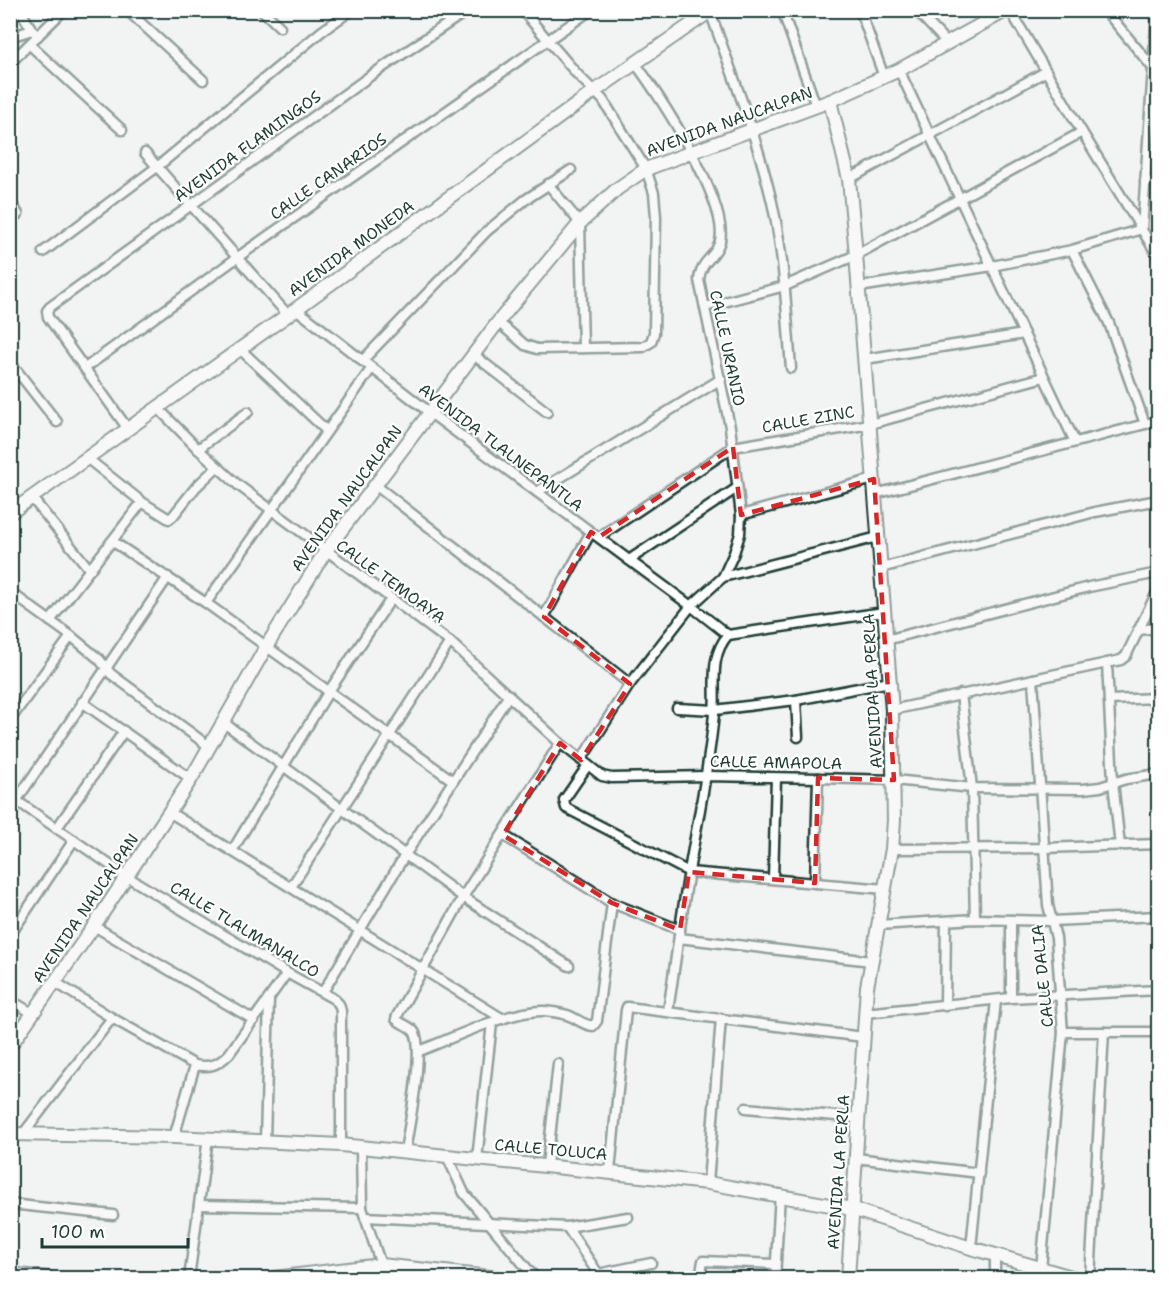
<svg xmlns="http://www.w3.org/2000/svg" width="1169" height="1289" viewBox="0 0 1169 1289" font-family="'Shantell Sans',sans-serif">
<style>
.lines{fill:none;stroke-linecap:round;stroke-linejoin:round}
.street-casing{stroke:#1f3d34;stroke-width:13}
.secondary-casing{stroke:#1f3d34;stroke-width:16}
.street{stroke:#fff;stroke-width:8}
.secondary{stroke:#fff;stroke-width:12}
.marked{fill:none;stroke:#d62828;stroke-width:4.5;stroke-dasharray:12 8;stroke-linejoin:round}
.labels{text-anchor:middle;stroke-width:4.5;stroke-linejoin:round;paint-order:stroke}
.street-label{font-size:16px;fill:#1f3d34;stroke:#fff}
</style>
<rect width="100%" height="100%" fill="#f2f3f3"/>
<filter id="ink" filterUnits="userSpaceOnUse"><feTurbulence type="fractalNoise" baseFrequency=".0167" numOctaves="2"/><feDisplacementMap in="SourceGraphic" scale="12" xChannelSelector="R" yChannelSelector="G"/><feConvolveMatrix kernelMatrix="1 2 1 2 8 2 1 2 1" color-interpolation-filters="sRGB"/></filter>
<g filter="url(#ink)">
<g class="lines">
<g class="street-casing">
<g id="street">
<path d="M20 10 32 30"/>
<path d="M127 10 203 80"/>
<path d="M262 10 280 27"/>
<path d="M782 10 816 106"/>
<path d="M860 10 884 77"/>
<path d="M916 10 948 44"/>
<path d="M1010 10 1082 132 1158 256"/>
<path d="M1105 10 1153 68"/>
<path d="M710 11C730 69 753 126 768 186 784 245 786 307 791 368"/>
<path d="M10 37 32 30 38 36"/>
<path d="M30 45 122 130"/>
<path d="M10 63 64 10"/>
<path d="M635 63C659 94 729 203 720 241 716 258 701 259 699 280L730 427 741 515 740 534 734 553 723 577"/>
<path d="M899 70 1075 442"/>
<path d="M145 153 288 315"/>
<path d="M849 179 1045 72"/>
<path d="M1145 181 1158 182"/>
<path d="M548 184 580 223 583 348"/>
<path d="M10 201 18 214 10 219"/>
<path d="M1072 250 1109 323 1145 424"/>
<path d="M43 252 157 167 322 31 352 10"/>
<path d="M859 287 992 266 1072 250 1142 229 1157 10"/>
<path d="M705 307 785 286 856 255 1082 132"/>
<path d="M296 309 429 412 691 606 728 635"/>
<path d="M498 322 525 345 537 349 643 347 651 342 654 333 656 217 654 193 646 169 603 100 577 74 522 10"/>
<path d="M240 349 327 431"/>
<path d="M474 355 547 412"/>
<path d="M865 359 1024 334"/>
<path d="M362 361 487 231 525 200 571 170"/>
<path d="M10 362 57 422"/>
<path d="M85 368 238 257 591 10"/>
<path d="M158 408 198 449 238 485 450 642 560 743 602 776 612 778 707 776 818 778 894 780 972 788 1083 789 1100 787 1126 779 1158 774"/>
<path d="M128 429 48 317 47 311 50 307 370 76 468 10"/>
<path d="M198 449 248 412"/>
<path d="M88 459 142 502 169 519 173 516 196 487 217 467"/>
<path d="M374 484 630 684"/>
<path d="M537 492 721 379"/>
<path d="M875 494 1157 421"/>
<path d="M32 498 90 570"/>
<path d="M741 515 874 479"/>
<path d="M599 537 733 447 870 424 1044 377"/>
<path d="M112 541 206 603 452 780"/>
<path d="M629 560 737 488"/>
<path d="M881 568 1095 512 1158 500"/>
<path d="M10 592 71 636 99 659 111 674 210 747"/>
<path d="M206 603 371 369"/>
<path d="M544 617 591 532"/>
<path d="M50 621 142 502"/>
<path d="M1138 630 1158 628"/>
<path d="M728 635 884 612"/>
<path d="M886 640 1089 587 1158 573"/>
<path d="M1107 663 1113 782 1120 846"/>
<path d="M1033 679 1048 905 1056 938 1063 1032 1041 1269"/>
<path d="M961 694 972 788 975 919"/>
<path d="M796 700 798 737"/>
<path d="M1109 700 1158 698"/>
<path d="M82 702 191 779"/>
<path d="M677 708 715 710 796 700 890 682"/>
<path d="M892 710 1121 660 1126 656 1158 590"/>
<path d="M10 720 71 636"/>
<path d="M224 723 463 897 569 966"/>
<path d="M581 760 630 684 691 606 723 577 878 537"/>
<path d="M588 765 564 800 566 808 689 872 885 889"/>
<path d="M17 801 126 876 287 973 334 999 339 1004 341 1011V1145"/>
<path d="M10 810 168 577"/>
<path d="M169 812 503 1019"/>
<path d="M57 828 124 731"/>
<path d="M503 835 612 903 680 930"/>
<path d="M892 849 1044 848 1158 844"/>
<path d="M232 851 329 691 391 599"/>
<path d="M773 879 776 778"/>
<path d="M815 883 818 778"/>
<path d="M291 887 450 642"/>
<path d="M1011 920V998"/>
<path d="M878 925 975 919 1052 921 1158 916"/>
<path d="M94 926 254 1020"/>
<path d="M10 935 74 840"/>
<path d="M679 938 871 961"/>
<path d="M55 982 112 1018 195 1065C210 1068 218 1065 229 1054L287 973"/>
<path d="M323 992 405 855 509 695"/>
<path d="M10 1000 34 1014"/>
<path d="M945 1006 946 921"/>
<path d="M668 1011C675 965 681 918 689 871 698 819 709 767 714 714 717 686 708 658 728 635"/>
<path d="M865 1013 1011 998 1158 990"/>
<path d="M1063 1032H1158"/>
<path d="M419 1051C451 1039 512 1009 545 1011 554 1012 565 1013 572 1017 580 1021 584 1025 593 1026L597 1021 612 903"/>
<path d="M746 1108 858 1118"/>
<path d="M23 1134 112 1018"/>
<path d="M174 1137 195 1065"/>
<path d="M265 1141 269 999"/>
<path d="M361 1147 362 1208 381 1265"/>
<path d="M405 1151C409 1127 424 1052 415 1033 411 1026 402 1025 396 1019L397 1016 463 897 560 743"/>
<path d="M447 1156 464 1193 535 1278"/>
<path d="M856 1158 979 1173"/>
<path d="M477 1159 492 1023"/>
<path d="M547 1165 558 1064"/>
<path d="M610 1171 626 1010 627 1007 863 1037"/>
<path d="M708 1183 721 1018"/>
<path d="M10 1204 113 1215"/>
<path d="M199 1205 362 1208"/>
<path d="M365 1217 567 1227 628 1217"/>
<path d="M567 1227 601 1278"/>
<path d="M971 1248 996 1000"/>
<path d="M995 1255V1278"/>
<path d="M598 1274 651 1263"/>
<path d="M189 1278 208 1138"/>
<path d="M700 1278 703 1261 775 1264"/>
<path d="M775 1278 780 1194"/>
<path d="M1090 1278 1104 1032"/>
</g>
</g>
<g class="secondary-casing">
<g id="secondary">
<path d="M830 101 849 179 856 255 892 710 894 820 892 849 867 987 848 1278"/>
<path d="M10 513 296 309 595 91 712 10"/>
<path d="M10 1046 94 926 191 779 266 647 325 552 498 322 580 223 617 189 646 169 830 101 899 70 1007 10"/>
<path d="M10 1134 174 1137 341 1145 708 1183 852 1209 971 1248 1075 1278"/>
<path d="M10 1274 48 1278"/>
<path d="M274 1278 381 1265 499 1278"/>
</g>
</g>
<use href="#street" class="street"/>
<use href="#secondary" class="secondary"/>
</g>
</g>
<path d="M0 0H1169V1289H0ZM733 447 741 515 874 479 894 780 818 778 815 883 689 872 680 930 612 903 503 835 560 743 581 760 630 684 544 617 591 532 599 537Z" fill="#f2f3f3" fill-opacity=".55" fill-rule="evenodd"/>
<path class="marked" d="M733 447 741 515 874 479 894 780 818 778 815 883 689 872 680 930 612 903 503 835 560 743 581 760 630 684 544 617 591 532 599 537Z"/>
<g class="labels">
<g class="street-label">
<text transform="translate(729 121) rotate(-20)" y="6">AVENIDA NAUCALPAN</text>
<text transform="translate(247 146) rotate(-36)" y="6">AVENIDA FLAMINGOS</text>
<text transform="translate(328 176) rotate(-35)" y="6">CALLE CANARIOS</text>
<text transform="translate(351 248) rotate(-36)" y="6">AVENIDA MONEDA</text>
<text transform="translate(728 348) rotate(78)" y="6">CALLE URANIO</text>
<text transform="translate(808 419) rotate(-10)" y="6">CALLE ZINC</text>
<text transform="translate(501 447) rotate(37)" y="6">AVENIDA TLALNEPANTLA</text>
<text transform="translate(346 498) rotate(-54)" y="6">AVENIDA NAUCALPAN</text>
<text transform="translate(391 581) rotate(36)" y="6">CALLE TEMOAYA</text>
<text transform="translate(872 691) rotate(-93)" y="6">AVENIDA LA PERLA</text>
<text transform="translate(776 762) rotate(1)" y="6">CALLE AMAPOLA</text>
<text transform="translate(85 908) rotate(-56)" y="6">AVENIDA NAUCALPAN</text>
<text transform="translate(245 929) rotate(31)" y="6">CALLE TLALMANALCO</text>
<text transform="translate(1042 976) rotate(-96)" y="6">CALLE DALIA</text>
<text transform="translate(551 1149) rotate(5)" y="6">CALLE TOLUCA</text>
<text transform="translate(838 1172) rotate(-86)" y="6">AVENIDA LA PERLA</text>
</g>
</g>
<rect width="1169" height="1289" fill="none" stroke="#fff" stroke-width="36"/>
<rect x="18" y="18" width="1133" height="1253" fill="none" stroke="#1f3d34" stroke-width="2" filter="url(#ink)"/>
<path d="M42 1238v9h146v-9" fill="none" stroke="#1f3d34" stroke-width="3"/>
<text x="51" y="1238" font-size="18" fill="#1f3d34" stroke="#ffffff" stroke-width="4.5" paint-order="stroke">100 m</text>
</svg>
